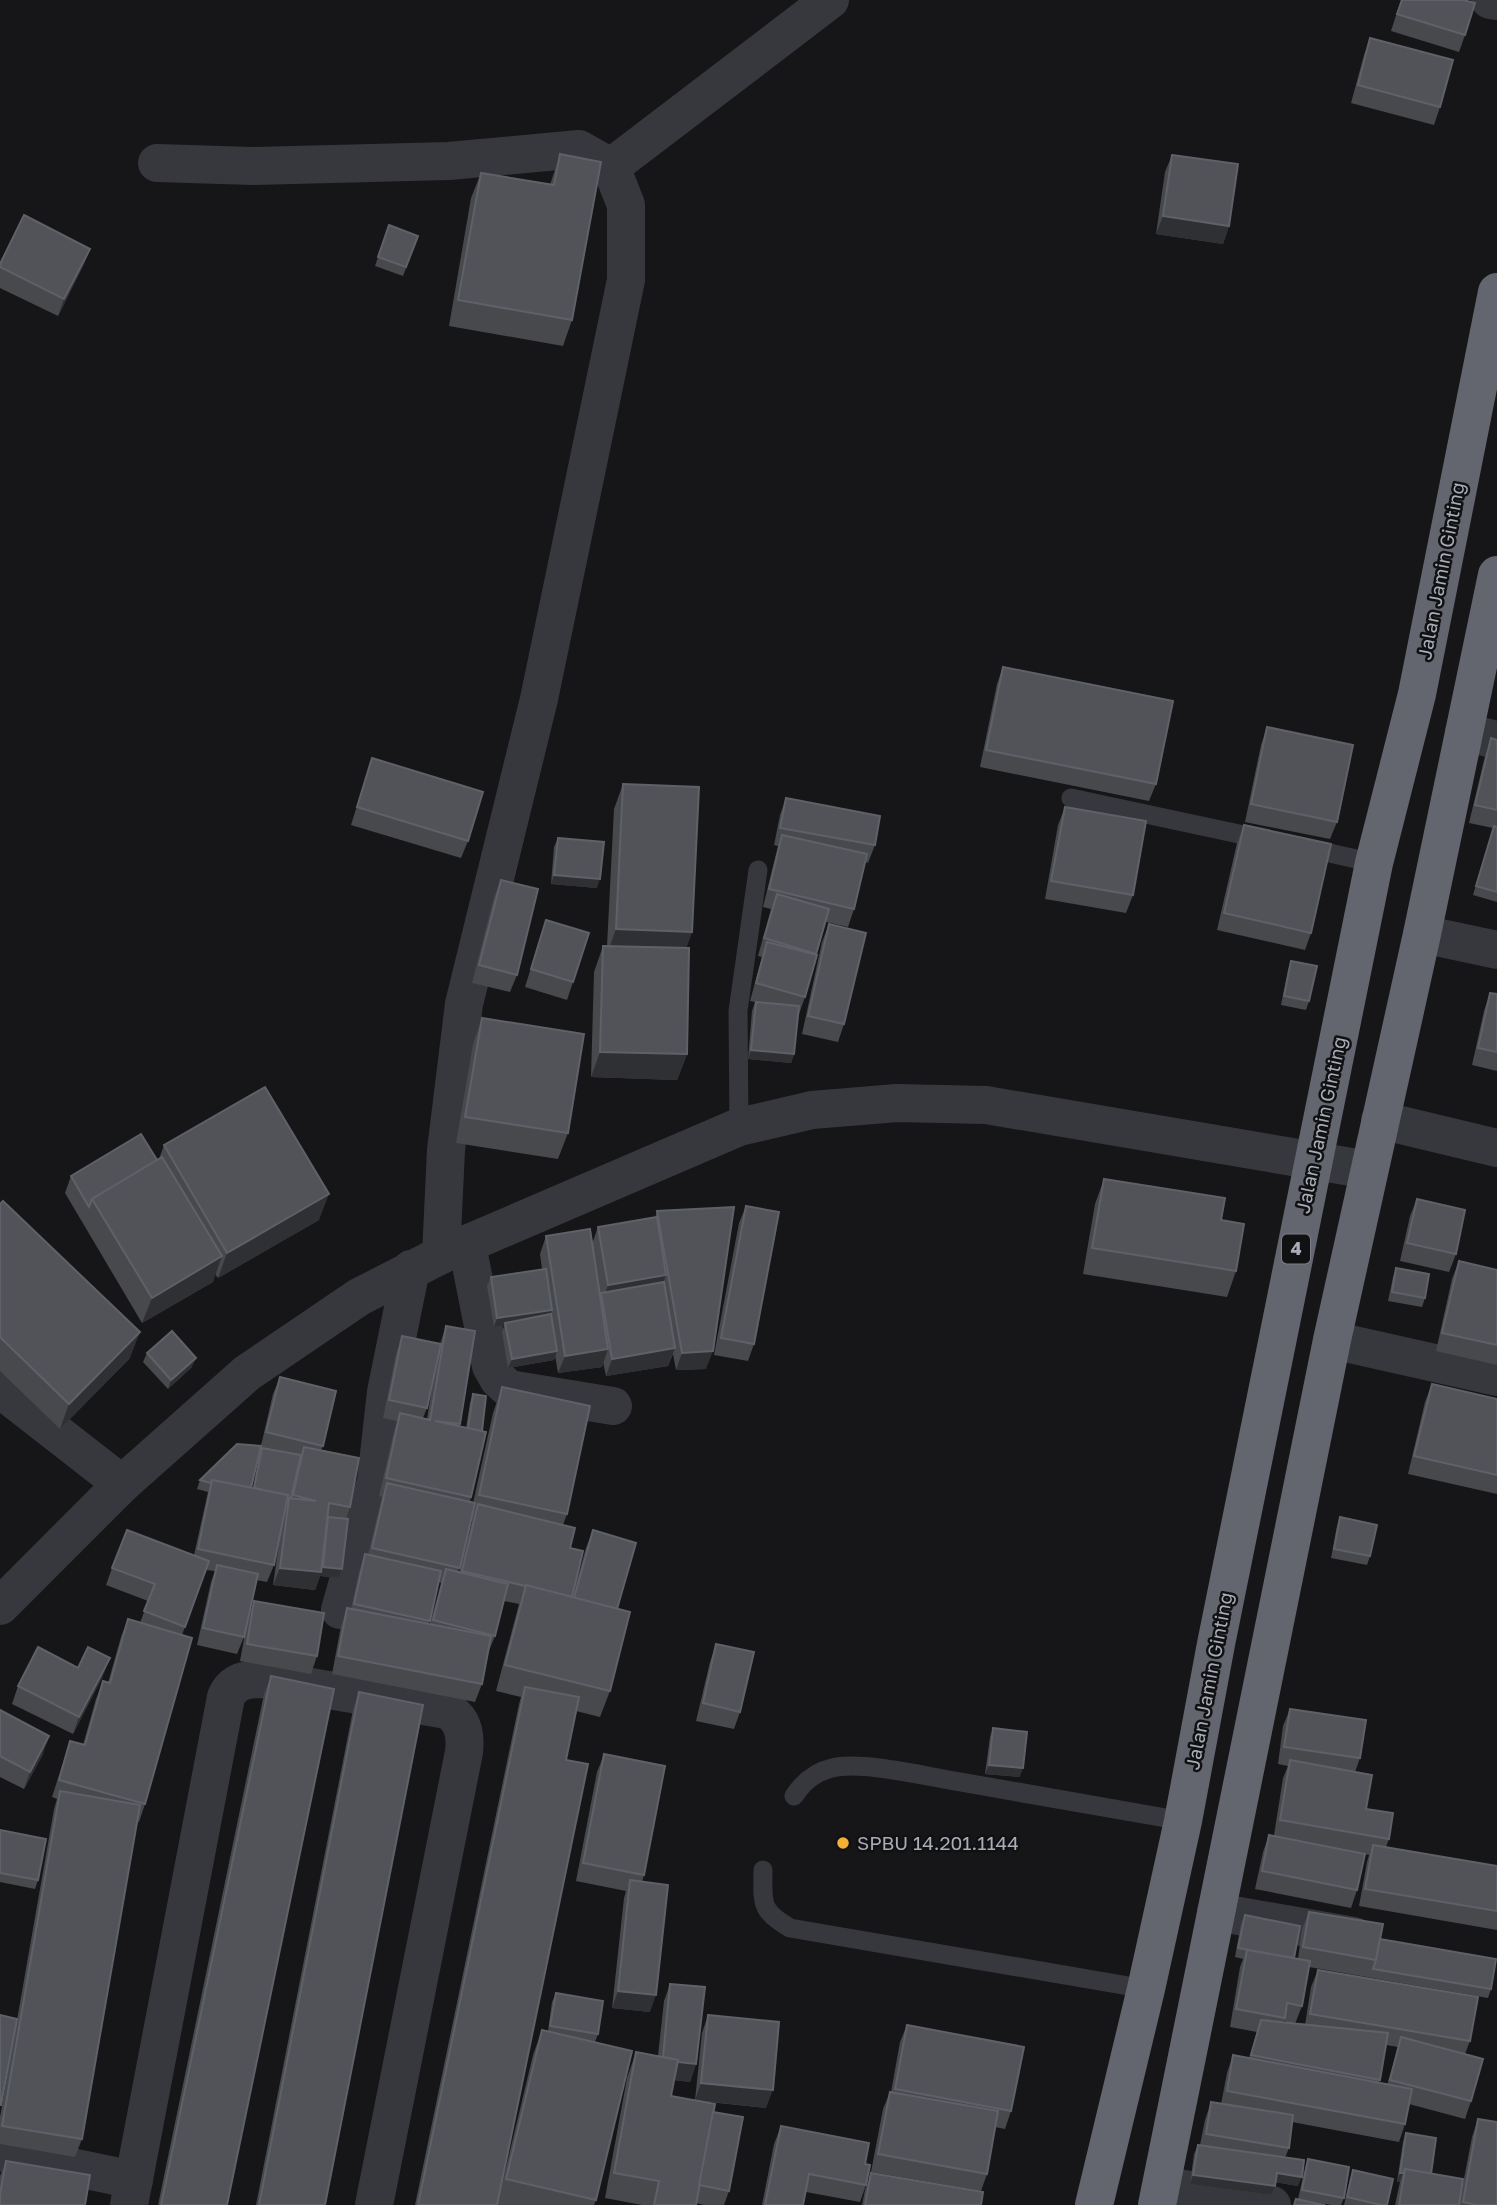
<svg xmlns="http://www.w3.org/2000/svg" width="1497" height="2205" viewBox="0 0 1497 2205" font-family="'Golos Text',sans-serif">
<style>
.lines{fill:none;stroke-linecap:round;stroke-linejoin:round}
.lane{stroke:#37383d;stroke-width:19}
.street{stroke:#37383d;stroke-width:38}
.highway{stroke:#63666e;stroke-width:38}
.wall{fill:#47494d;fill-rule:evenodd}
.shaded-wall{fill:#2f3033}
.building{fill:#525359;stroke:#5f6168;stroke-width:2}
.poi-dot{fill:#f2b134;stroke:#111113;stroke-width:2.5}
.labels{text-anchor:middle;stroke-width:5;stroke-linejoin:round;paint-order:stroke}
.shield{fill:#111113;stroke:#7b7e86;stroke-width:2}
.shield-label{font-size:18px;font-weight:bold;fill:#a8adb8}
.street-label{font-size:19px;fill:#a8adb8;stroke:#111113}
.poi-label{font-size:19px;fill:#a8adb8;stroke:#111113;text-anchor:start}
</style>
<rect width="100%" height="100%" fill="#161618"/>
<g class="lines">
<g class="lane">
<path d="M1071 798 1267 840"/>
<path d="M1303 847 1374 863"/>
<path d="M739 1127 738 1011 758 870"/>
<path d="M794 1796C804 1781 815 1772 832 1768 860 1761 920 1775 949 1780 1027 1794 1105 1808 1183 1821"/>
<path d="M763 1870C763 1903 759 1910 790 1928L1146 1989"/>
</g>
<g class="street">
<path d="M1490 0 1497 1"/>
<path d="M157 163 253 166 449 161 579 149 611 167 626 205V280L539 699 464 1004 446 1150 441 1255"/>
<path d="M611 167 830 0"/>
<path d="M1464 732 1497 740"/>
<path d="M1422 934 1497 950"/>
<path d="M1380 1120 1497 1148"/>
<path d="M467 1245 491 1366 499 1380 509 1389 613 1406"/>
<path d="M1332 1340 1497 1377"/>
<path d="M0 1389 122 1484"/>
<path d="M0 1606 122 1484 247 1373 359 1297 441 1255 739 1127 812 1110 897 1103 986 1105 1369 1170"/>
<path d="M340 1610 376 1481 386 1392 411 1269"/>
<path d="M1216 1912 1354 1936"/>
<path d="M0 2152 134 2180"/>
<path d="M1162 2185 1272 2205"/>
<path d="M129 2205 226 1697C233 1681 246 1679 263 1679L447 1710C463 1719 466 1735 464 1752L374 2205"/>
</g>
<g class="highway">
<path d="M1094 2205 1146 1989 1183 1821 1216 1644 1374 863 1417 694 1497 292"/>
<path d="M1157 2205 1332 1340 1422 934 1497 575"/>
</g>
</g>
<g class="wall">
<path d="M1401 0H1463L1465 35 1459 52 1391 31Z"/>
<path d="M1370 38 1440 107 1434 125 1351 103 1364 55Z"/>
<path d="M560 154 572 320 563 346 449 326 471 198 481 173 550 185Z"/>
<path d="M1172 155 1229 226 1223 244 1156 234 1165 172Z"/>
<path d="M389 225 418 236 403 276 375 266Z"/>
<path d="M90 249 83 266 58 316 0 288V264Z"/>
<path d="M1003 667 1156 784 1149 801 980 767 997 684Z"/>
<path d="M1267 727 1337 822 1330 839 1245 822 1261 745Z"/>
<path d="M1491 738 1497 740V902L1473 895 1493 828 1469 823 1485 756Z"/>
<path d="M372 758 468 841 461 858 351 825Z"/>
<path d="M623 784 692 932 686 948 687 1054 677 1080 591 1077 594 972 603 946H607L614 809Z"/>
<path d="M786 798 875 845 868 863 865 862 854 909 848 927 826 922 805 997 799 1014H798L794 1054 791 1063 748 1059 752 1011 755 1002 750 1001 762 957 758 956 771 909 763 907 778 846 774 845 780 815Z"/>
<path d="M1065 807 1133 895 1126 913 1045 899 1058 825Z"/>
<path d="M1244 825 1311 933 1305 950 1217 930 1237 843Z"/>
<path d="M558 838 597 888 551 884 554 847Z"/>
<path d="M501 880 517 975 510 992 472 983 494 897Z"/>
<path d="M546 920 573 982 567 1000 525 987Z"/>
<path d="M829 924 844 1024 838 1042 802 1034 822 942Z"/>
<path d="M1291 961 1309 1001 1306 1010 1281 1005 1288 970Z"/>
<path d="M1490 993 1497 994V1071L1472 1065 1484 1011Z"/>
<path d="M482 1018 568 1133 558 1159 456 1143 473 1044Z"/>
<path d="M164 1145 319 1220 218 1278 215 1274 213 1282 142 1323 65 1193 71 1176 157 1160 159 1159Z"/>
<path d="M1104 1179 1221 1220 1236 1271 1227 1297 1083 1274 1095 1204Z"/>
<path d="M1417 1199 1456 1254 1449 1272 1400 1261 1410 1216Z"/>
<path d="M0 1204 130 1358 60 1429 0 1371Z"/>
<path d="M746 1206 754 1344 748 1361 714 1355 739 1223Z"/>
<path d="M657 1211 706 1369 676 1370 673 1354 668 1366 606 1376 603 1362 602 1367 558 1373 555 1355 554 1360 508 1368 502 1332 504 1326 494 1327 487 1286 491 1277 542 1269 540 1254 546 1236 592 1244 598 1227 655 1218Z"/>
<path d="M1459 1261 1497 1270V1365L1436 1351 1452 1279Z"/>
<path d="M1396 1268 1425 1298 1422 1307 1388 1301 1393 1277Z"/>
<path d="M446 1326 460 1424 459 1426 466 1428 470 1403 473 1394 471 1497 470 1502 473 1503 493 1413 502 1387 567 1514 563 1525 570 1548 572 1597 586 1548 593 1530 617 1609 610 1691 600 1717 576 1711 566 1760 497 2205H415L519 1704 521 1697 496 1691 519 1604 504 1601 495 1636 488 1653H487L482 1684 475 1702 332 1674 341 1626 347 1608 351 1609 359 1572 365 1554 368 1555 382 1497 379 1496 394 1431 397 1421 383 1418 396 1354 402 1336 440 1344ZM436 1364 427 1419 423 1418 427 1408ZM471 1521H472L459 1572H458ZM439 1582 441 1583 430 1624H429Z"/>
<path d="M147 1353 192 1367 168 1389 143 1362Z"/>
<path d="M280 1377 323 1446 321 1450 350 1507 346 1519 342 1569 339 1578 320 1576 315 1590 273 1585 280 1537 274 1565 267 1582 256 1580 248 1617 254 1601 317 1656 311 1674 240 1661 247 1623 244 1637 237 1654 197 1645 211 1582 215 1571 206 1570 182 1635 145 1804 139 1822 137 1821 82 2139 75 2157 0 2144V2117L54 1809 57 1799 52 1797 70 1741 83 1745 96 1699 103 1681 108 1683 121 1637 128 1619 140 1623 148 1601 106 1585 112 1568 194 1555 208 1492 197 1489 200 1480 253 1488 259 1457 262 1450H260L273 1394Z"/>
<path d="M1432 1384 1497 1399V1494L1408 1474 1425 1402Z"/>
<path d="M1340 1517 1370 1556 1367 1565 1331 1558 1337 1526Z"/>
<path d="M716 1644 740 1712 734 1729 696 1721 710 1662Z"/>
<path d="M78 1668 103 1676 73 1734 12 1704 18 1686Z"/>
<path d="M271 1676 227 2205H158L264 1694Z"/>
<path d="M359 1692 325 2205H256L353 1710Z"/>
<path d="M1290 1709 1360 1758 1355 1772 1366 1809 1389 1839 1386 1847 1497 1866V1930L1359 1906 1367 1862 1369 1855 1365 1854 1357 1890 1351 1908 1255 1889 1263 1852 1269 1835H1274L1283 1778 1288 1766 1278 1764 1283 1726Z"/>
<path d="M0 1710 43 1754 24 1789 0 1777Z"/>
<path d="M993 1728 1020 1777 985 1774 990 1737Z"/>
<path d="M604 1755 644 1875 642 1882 650 2012 612 2008 624 1898 626 1891 576 1881 597 1772Z"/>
<path d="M0 1830 38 1880 35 1889 0 1882Z"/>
<path d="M1309 1912 1380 1939 1491 1989 1488 1998 1309 1967 1302 2006 1295 2024 1283 2021V2023L1305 2025 1311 1987 1318 1970 1470 2041 1465 2054 1471 2101 1465 2119 1409 2104 1405 2124 1399 2142 1292 2122 1289 2148 1285 2158 1298 2186 1275 2182 1271 2195 1190 2184 1194 2154 1198 2145H1200L1205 2120 1211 2102 1221 2104 1227 2073 1233 2055 1249 2058 1257 2032 1230 2027 1240 1967 1243 1959 1235 1957 1241 1924 1245 1915 1294 1958 1298 1959 1302 1929ZM1386 2045 1398 2047 1387 2085 1379 2083Z"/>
<path d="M670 1984 696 2064 690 2082 674 2080 671 2096 695 2100 702 2033 708 2015 766 2108 699 2101 713 2112 729 2191 724 2205H704L696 2203V2205H642L605 2198 627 2078 636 2052 658 2056 664 2001Z"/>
<path d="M556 1993 598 2034 595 2042 596 2200 594 2205H497L533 2055 542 2030 548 2031 552 2002Z"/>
<path d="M907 2025 1011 2111 1005 2129 995 2127 987 2174 981 2191 871 2172 883 2109 890 2092H891L900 2042Z"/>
<path d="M1478 2119 1497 2205H1459L1472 2137Z"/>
<path d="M781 2126 865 2164 866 2185 860 2202 806 2192 803 2205H762L774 2144Z"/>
<path d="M1406 2133 1431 2174 1459 2205H1395L1400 2182H1397L1403 2142Z"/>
<path d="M1308 2159 1344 2198 1341 2205H1331L1298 2199 1305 2168Z"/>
<path d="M6 2161 0 2205V2176Z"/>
<path d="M1353 2170 1387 2205H1344L1350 2179Z"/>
<path d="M871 2173 981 2205H862L865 2190Z"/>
</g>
<g class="shaded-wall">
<path d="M1163 216 1229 226 1223 244 1156 234Z"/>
<path d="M90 249 83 266 58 316 64 299Z"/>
<path d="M554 875 600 879 597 888 551 884Z"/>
<path d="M616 929 692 932 683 957 607 954Z"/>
<path d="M751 1050 794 1054 791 1063 748 1059Z"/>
<path d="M600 1052 687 1054 677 1080 591 1077Z"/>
<path d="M329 1194 319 1220 218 1278 227 1253Z"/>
<path d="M222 1256 213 1282 142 1323 152 1298Z"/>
<path d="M666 1275 660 1293 603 1300 608 1285Z"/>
<path d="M552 1310 549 1319 505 1323 504 1326 494 1327 497 1318Z"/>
<path d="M140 1332 130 1358 60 1429 69 1404Z"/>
<path d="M675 1348 668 1366 606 1376 612 1359Z"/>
<path d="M608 1349 602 1367 558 1373 565 1356Z"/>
<path d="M557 1351 554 1360 508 1368 512 1359Z"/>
<path d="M713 1351 706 1369 676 1370 682 1353Z"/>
<path d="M196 1358 192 1367 168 1389 171 1380Z"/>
<path d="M323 1567 342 1569 339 1578 320 1576 315 1590 273 1585 280 1568 321 1572Z"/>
<path d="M110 1658 103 1676 73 1734 79 1717Z"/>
<path d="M49 1736 43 1754 24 1789 30 1772Z"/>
<path d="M989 1765 1023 1768 1020 1777 985 1774Z"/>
<path d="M618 1991 656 1995 650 2012 612 2008Z"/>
<path d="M662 2061 696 2064 690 2082 656 2078Z"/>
<path d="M701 2083 773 2090 766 2108 695 2100Z"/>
<path d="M1277 2173 1302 2177 1298 2186 1274 2182Z"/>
<path d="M1400 2173H1403L1400 2182H1397Z"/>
<path d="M1193 2175 1275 2186 1271 2195 1190 2184Z"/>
</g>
<g class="building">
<path d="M1402 0H1463L1475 3 1465 35 1397 14Z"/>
<path d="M1370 38 1453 60 1440 107 1358 85Z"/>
<path d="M560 154 601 162 572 320 458 300 481 173 554 185Z"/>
<path d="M1172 155 1238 164 1229 226 1163 216Z"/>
<path d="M24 215 90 249 64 299 0 267V264Z"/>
<path d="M389 225 418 236 406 267 378 257Z"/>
<path d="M1003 667 1173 701 1156 784 986 750Z"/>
<path d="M1267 727 1353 745 1337 822 1251 804Z"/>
<path d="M1491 738 1497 740V810L1475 805Z"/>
<path d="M372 758 483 792 468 841 357 807Z"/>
<path d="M623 784 699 787 692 932 616 929Z"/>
<path d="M786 798 880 816 875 845 780 828Z"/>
<path d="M1065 807 1146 821 1133 895 1051 881Z"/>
<path d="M1244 825 1331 844 1311 933 1224 913Z"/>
<path d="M1494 826 1497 827V892L1476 886Z"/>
<path d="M782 835 867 854 854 909 769 889Z"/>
<path d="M558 838 604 842 600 879 554 875Z"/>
<path d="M501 880 538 889 517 975 479 965Z"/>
<path d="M777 894 829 909 816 954 764 938Z"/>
<path d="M546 920 589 933 573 982 531 969Z"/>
<path d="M829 924 866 933 844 1024 808 1016Z"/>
<path d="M767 942 817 955 805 997 756 983Z"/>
<path d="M603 946 689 948 687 1054 600 1052Z"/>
<path d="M1291 961 1317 966 1309 1001 1284 996Z"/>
<path d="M1490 993 1497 994V1052L1478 1048Z"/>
<path d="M756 1002 799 1006 794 1054 751 1050Z"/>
<path d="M482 1018 584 1034 568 1133 465 1117Z"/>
<path d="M265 1087 329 1194 227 1253 164 1145Z"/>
<path d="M141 1134 157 1160 92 1199 89 1207 71 1176Z"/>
<path d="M162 1157 222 1256 152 1298 92 1199Z"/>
<path d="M1104 1179 1225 1198 1221 1220 1244 1224 1236 1271 1092 1248Z"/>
<path d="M1417 1199 1465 1210 1456 1254 1407 1243Z"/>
<path d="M3 1201 140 1332 69 1404 0 1337V1204Z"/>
<path d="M746 1206 779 1212 754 1344 721 1338Z"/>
<path d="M734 1207 713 1351 682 1353 657 1211Z"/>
<path d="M657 1217 666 1275 608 1285 598 1227Z"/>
<path d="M590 1229 608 1349 565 1356 546 1236Z"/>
<path d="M1459 1261 1497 1270V1345L1442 1333Z"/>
<path d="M1396 1268 1429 1274 1425 1298 1392 1292Z"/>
<path d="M546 1269 552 1310 497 1318 491 1277Z"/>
<path d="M664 1282 675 1348 612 1359 601 1293Z"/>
<path d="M551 1314 557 1351 512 1359 505 1323Z"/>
<path d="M446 1326 475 1331 460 1424 435 1421 486 1432 471 1497 386 1478 400 1413 430 1420Z"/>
<path d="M172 1331 196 1358 171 1380 147 1353Z"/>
<path d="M402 1336 441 1344 427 1408 389 1400Z"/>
<path d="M280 1377 336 1391 323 1446 266 1432Z"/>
<path d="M1432 1384 1497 1399V1475L1414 1456Z"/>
<path d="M502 1387 590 1406 567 1514 479 1495Z"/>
<path d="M473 1394 486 1396 482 1431 468 1428Z"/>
<path d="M237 1444 261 1446 251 1488 212 1480 211 1483 200 1480Z"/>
<path d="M304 1447 359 1458 350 1507 329 1503 321 1572 280 1568 289 1498 316 1501 293 1495Z"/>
<path d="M262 1448 301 1455 291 1498H289L287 1503 288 1495 254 1488Z"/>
<path d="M212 1480 288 1495 274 1565 198 1549Z"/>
<path d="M387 1483 475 1503 460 1568 372 1548Z"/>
<path d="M478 1504 575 1528 570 1548 583 1551 572 1597 462 1571Z"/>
<path d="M328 1517 348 1519 342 1569 323 1567Z"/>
<path d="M1340 1517 1377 1525 1370 1556 1334 1549Z"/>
<path d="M127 1530 209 1561 185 1627 144 1611 155 1584 112 1568Z"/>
<path d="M593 1530 636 1543 617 1609 574 1598Z"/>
<path d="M365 1554 441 1571 430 1621 354 1604Z"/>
<path d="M217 1565 258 1574 244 1637 203 1628Z"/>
<path d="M446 1569 508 1584 495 1636 433 1620Z"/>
<path d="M526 1585 630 1612 610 1691 505 1665Z"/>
<path d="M254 1601 324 1613 317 1656 247 1644Z"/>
<path d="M347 1608 491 1636 482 1684 338 1656Z"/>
<path d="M128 1619 192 1638 145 1804 59 1780 70 1741 85 1745 103 1681 110 1683Z"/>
<path d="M716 1644 754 1652 740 1712 703 1703Z"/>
<path d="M38 1647 78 1668 88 1647 110 1658 79 1717 18 1686Z"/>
<path d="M271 1676 334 1689 227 2205H161Z"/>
<path d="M525 1687 579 1697 566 1760 588 1764 497 2205H418Z"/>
<path d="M359 1692 423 1705 325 2205H259Z"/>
<path d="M1290 1709 1366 1720 1360 1758 1284 1747Z"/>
<path d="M0 1710 49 1736 30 1772 0 1756Z"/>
<path d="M993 1728 1027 1732 1023 1768 989 1765Z"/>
<path d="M604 1754 665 1766 644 1875 583 1863Z"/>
<path d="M1290 1760 1372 1775 1366 1809 1393 1813 1389 1839 1280 1820Z"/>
<path d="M60 1791 140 1805 82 2139 2 2126Z"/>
<path d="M0 1830 46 1839 38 1880 0 1873Z"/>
<path d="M1269 1835 1365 1854 1357 1890 1262 1871Z"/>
<path d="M1373 1845 1497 1866V1911L1365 1889Z"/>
<path d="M630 1880 668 1885 656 1995 618 1991Z"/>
<path d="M1309 1912 1383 1924 1376 1960 1303 1947Z"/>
<path d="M1245 1915 1300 1926 1294 1958 1238 1948Z"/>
<path d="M1380 1939 1496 1959 1491 1989 1373 1969 1376 1960Z"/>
<path d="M1247 1950 1310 1961 1302 2006 1287 2003 1285 2018 1236 2009Z"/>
<path d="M1318 1970 1478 1997 1470 2041 1310 2014Z"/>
<path d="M670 1984 705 1987 696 2064 677 2062 678 2060 663 2057Z"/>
<path d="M556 1993 603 2001 598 2034 550 2026Z"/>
<path d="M0 2015 17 2019 1 2105H0Z"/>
<path d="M708 2015 779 2022 773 2090 701 2083Z"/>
<path d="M1261 2020 1388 2033 1380 2080 1251 2055Z"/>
<path d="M907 2025 1024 2047 1011 2111 895 2089Z"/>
<path d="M542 2030 632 2051 596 2200 506 2179Z"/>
<path d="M1401 2037 1483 2059 1471 2101 1390 2080Z"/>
<path d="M636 2052 678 2060 671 2096 715 2104 696 2205H654L659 2181 614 2173Z"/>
<path d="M1233 2055 1412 2089 1405 2124 1227 2091Z"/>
<path d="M890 2092 998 2111 987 2174 878 2154Z"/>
<path d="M1211 2102 1293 2115 1289 2148 1206 2134Z"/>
<path d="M713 2112 743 2117 729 2191 699 2185Z"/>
<path d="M1478 2119 1497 2122V2205H1476L1463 2202Z"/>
<path d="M781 2126 869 2143 865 2164 870 2165 866 2185 809 2174 803 2205H765Z"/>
<path d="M1406 2133 1436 2138 1431 2174 1405 2169 1403 2173H1400Z"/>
<path d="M1198 2145 1304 2160 1302 2177 1277 2173 1275 2186 1193 2175Z"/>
<path d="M1308 2159 1349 2167 1344 2198 1302 2190Z"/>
<path d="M6 2161 90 2175 85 2205H0V2194Z"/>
<path d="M1405 2169 1463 2179 1459 2205H1399Z"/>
<path d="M1353 2170 1393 2179 1387 2205H1381L1347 2197Z"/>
<path d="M871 2173 983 2192 981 2205H865Z"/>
<path d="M1296 2199 1325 2205H1294Z"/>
</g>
<circle class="poi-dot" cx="843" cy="1843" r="7"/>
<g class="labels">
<rect class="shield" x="1282" y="1234.5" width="28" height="29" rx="5"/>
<g class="shield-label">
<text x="1296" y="1255">4</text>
</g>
<g class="street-label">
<text transform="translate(1441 571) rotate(-79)" y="7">Jalan Jamin Ginting</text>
<text transform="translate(1321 1125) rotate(-78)" y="7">Jalan Jamin Ginting</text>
<text transform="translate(1209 1681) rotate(-79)" y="7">Jalan Jamin Ginting</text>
</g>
<g class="poi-label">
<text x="857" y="1850">SPBU 14.201.1144</text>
</g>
</g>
</svg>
